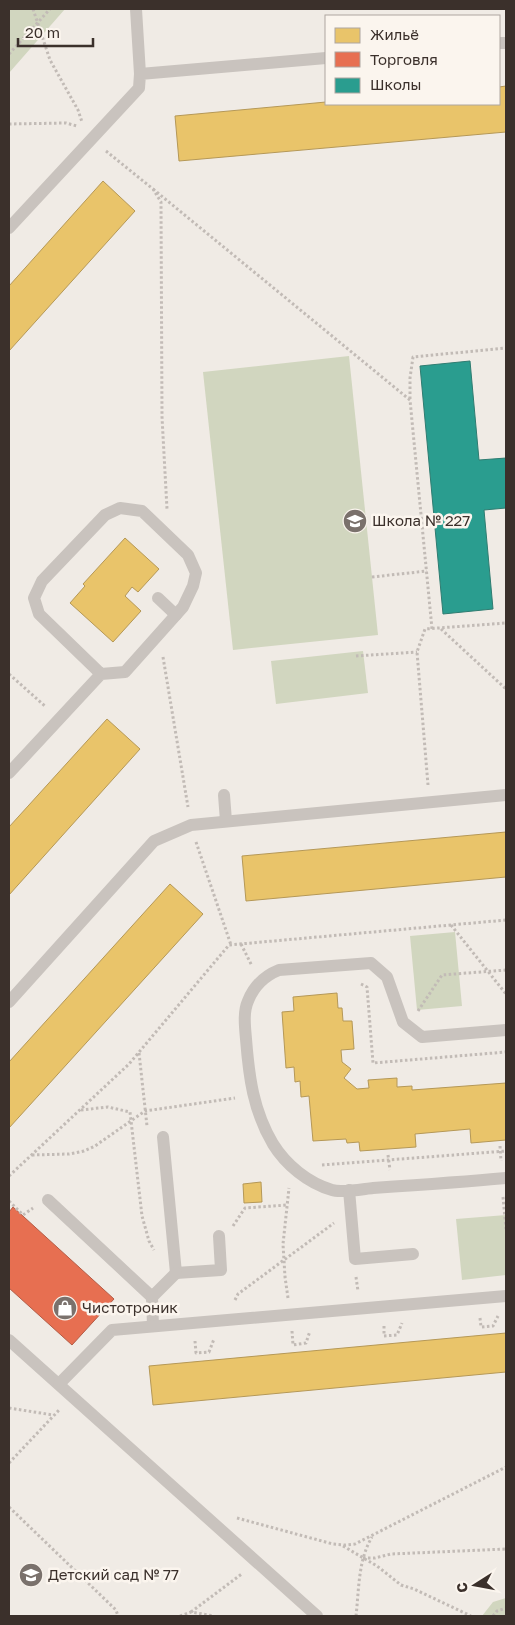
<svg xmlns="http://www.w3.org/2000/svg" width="515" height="1625" viewBox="0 0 515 1625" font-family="'Golos Text',sans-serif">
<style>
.green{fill:#d1d6bf}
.homes{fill:#e9c46a;stroke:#b59857}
.shops{fill:#e76f51;stroke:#b35c46}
.schools{fill:#2a9d8f;stroke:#2f7c71}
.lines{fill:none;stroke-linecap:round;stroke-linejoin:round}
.path{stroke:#c2bbb6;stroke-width:3;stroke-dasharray:2.5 2.5;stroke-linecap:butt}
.service{stroke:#c9c3be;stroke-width:12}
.labels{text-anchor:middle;stroke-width:5;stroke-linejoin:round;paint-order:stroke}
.poi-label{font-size:15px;fill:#3b302b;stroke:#fbf5ee;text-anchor:start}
</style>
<rect width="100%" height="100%" fill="#f0ebe5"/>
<g class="green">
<path d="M9 9H65L9 73Z"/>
<path d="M349 356 378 635 233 650 203 372Z"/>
<path d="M363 651 368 693 276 704 271 661Z"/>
<path d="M455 932 462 1006 417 1010 410 936Z"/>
<path d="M506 1215V1275L462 1280 456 1219Z"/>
<path d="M506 1598V1616H482L493 1602Z"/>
</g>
<g class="homes">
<path d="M506 86V132L179 161 175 116 326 102V104H499V87Z"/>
<path d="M103 181 135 211 9 351V286Z"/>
<path d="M125 538 159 569 138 592 132 587 125 596 141 611 113 642 70 603 85 586 83 584Z"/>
<path d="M107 719 140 749 9 895V827Z"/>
<path d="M506 832V877L246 901 242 856Z"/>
<path d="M170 884 203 914 9 1128V1062Z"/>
<path d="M337 993 338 1008H342L343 1021H352L354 1049 341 1050 342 1062 351 1069 344 1078 357 1089 369 1088 368 1080 397 1078V1087L412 1086V1090L506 1083V1140L471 1143 470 1129 415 1134 416 1147 360 1151 359 1142 347 1143 346 1139 313 1141 309 1096 301 1097 300 1081 295 1082 294 1067 286 1068 282 1012 294 1011 293 997Z"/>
<path d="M261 1182 262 1202 244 1203 243 1184Z"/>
<path d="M506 1333V1372L153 1405 149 1366Z"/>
</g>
<path class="shops" d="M13 1207 114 1299 72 1345 9 1288V1212Z"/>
<path class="schools" d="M470 361 479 460 506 458V508L484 510 493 609 443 614 420 366Z"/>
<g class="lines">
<g class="path">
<path d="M33 9 50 60 78 110 82 122"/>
<path d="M9 54 50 9"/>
<path d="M9 124 66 123 77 126"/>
<path d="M106 151 153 189 161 202 162 417 167 509"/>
<path d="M153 189 410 400 432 629"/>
<path d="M410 399V378L413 357 506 348"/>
<path d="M372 577 427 571"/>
<path d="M441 629 506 689"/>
<path d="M356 656 417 652"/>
<path d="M163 657 188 807"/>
<path d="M9 674 46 707"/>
<path d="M428 785 417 652 425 629 506 623"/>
<path d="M196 842 231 945"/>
<path d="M451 925 506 994"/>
<path d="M241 944 252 966"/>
<path d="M361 984 367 987 373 1063 506 1052"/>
<path d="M418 1011 442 975 506 970"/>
<path d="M139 1053 147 1126"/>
<path d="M81 1110 108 1107 130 1112 142 1216 149 1241 154 1250"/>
<path d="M500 1146 501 1161"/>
<path d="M32 1155 69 1154 84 1151 95 1146 145 1111 235 1098"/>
<path d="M388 1155 390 1170"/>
<path d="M322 1165 506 1151"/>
<path d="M9 1176 129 1064 229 945 506 920"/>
<path d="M503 1197 506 1229"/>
<path d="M9 1201 23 1215 33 1208"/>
<path d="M233 1226 245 1208 287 1205"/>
<path d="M356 1277 358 1291"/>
<path d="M288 1298 285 1277 283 1244 289 1188"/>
<path d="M235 1300 238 1294 334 1223"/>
<path d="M480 1318 481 1327 493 1326 498 1316"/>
<path d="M384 1326V1336L397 1335 402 1323"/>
<path d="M292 1331 293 1345 306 1343 310 1331"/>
<path d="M195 1341 196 1353 209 1352 214 1339"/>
<path d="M9 1408 53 1415"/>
<path d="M9 1463 60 1409"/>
<path d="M9 1507 116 1610 118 1616"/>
<path d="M237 1518 333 1544 345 1545 355 1544 506 1467"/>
<path d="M343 1546 377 1566 401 1585 414 1589 471 1616"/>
<path d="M363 1558H375L391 1554 506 1549"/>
<path d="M191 1612 243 1573"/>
<path d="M180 1616 191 1612 214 1616"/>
<path d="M356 1616C359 1590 358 1560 372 1537"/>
<path d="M493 1616 497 1611 506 1608"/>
</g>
<g class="service">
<path d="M136 9 140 74"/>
<path d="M499 43H506"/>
<path d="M9 228 139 88 140 74 326 58"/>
<path d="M158 598 176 615"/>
<path d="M9 773 101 674 125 672 183 607 193 586 196 573 188 555 142 511 120 508 105 515 42 581 34 598 39 614 101 674"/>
<path d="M224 795 226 821"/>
<path d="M9 1002 154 841 191 825 506 795"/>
<path d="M506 1030 422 1037 403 1022 387 977 371 963 279 970C264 976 254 986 248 1001 243 1012 245 1027 246 1039 249 1077 253 1110 273 1144 286 1165 308 1183 332 1190 341 1193 363 1189 373 1188 418 1185 462 1182 506 1178"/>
<path d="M163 1137 176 1273 221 1270 219 1236"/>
<path d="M349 1190 355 1259 413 1254"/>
<path d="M48 1200 152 1297"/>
<path d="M153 1326 152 1297 176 1273"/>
<path d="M9 1340 317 1616"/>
<path d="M59 1384 112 1330 506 1296"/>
</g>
</g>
<defs>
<g id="school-disc" transform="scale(1.25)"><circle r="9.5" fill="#7a716c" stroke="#fbf5ee"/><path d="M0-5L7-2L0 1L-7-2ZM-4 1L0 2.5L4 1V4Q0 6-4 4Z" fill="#fff"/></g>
<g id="shop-disc" transform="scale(1.25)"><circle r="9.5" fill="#7a716c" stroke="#fbf5ee"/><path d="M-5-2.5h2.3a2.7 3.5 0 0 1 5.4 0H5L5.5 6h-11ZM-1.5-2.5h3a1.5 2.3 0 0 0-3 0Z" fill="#fff"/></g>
</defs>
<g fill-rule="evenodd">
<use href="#school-disc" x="355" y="521"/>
<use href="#shop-disc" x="65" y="1308"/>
<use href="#school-disc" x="31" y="1575"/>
</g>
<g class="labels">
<g class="poi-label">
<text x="372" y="526">Школа № 227</text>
<text x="82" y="1313">Чистотроник</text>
<text x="48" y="1580">Детский сад № 77</text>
</g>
</g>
<rect width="515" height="1625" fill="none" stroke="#3b302b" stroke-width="20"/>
<rect x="325" y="15" width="175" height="90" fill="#fbf5ee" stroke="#aea6a0"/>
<rect x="335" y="28" width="25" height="15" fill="#e9c46a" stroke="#aea6a0"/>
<text x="370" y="40" font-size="15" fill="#3b302b">Жильё</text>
<rect x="335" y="52" width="25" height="15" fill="#e76f51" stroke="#aea6a0"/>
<text x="370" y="65" font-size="15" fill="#3b302b">Торговля</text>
<rect x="335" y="78" width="25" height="15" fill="#2a9d8f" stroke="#aea6a0"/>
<text x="370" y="90" font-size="15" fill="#3b302b">Школы</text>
<g transform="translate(475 1585) rotate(259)" stroke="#fbf5ee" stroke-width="4" paint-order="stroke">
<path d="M0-4L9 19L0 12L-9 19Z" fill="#3b302b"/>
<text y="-8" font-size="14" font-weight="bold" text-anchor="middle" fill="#3b302b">С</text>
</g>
<path d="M18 38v8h75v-8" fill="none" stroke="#3b302b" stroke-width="2.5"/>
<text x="25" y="38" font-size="15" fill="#3b302b" stroke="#fbf5ee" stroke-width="4" paint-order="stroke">20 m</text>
</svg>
